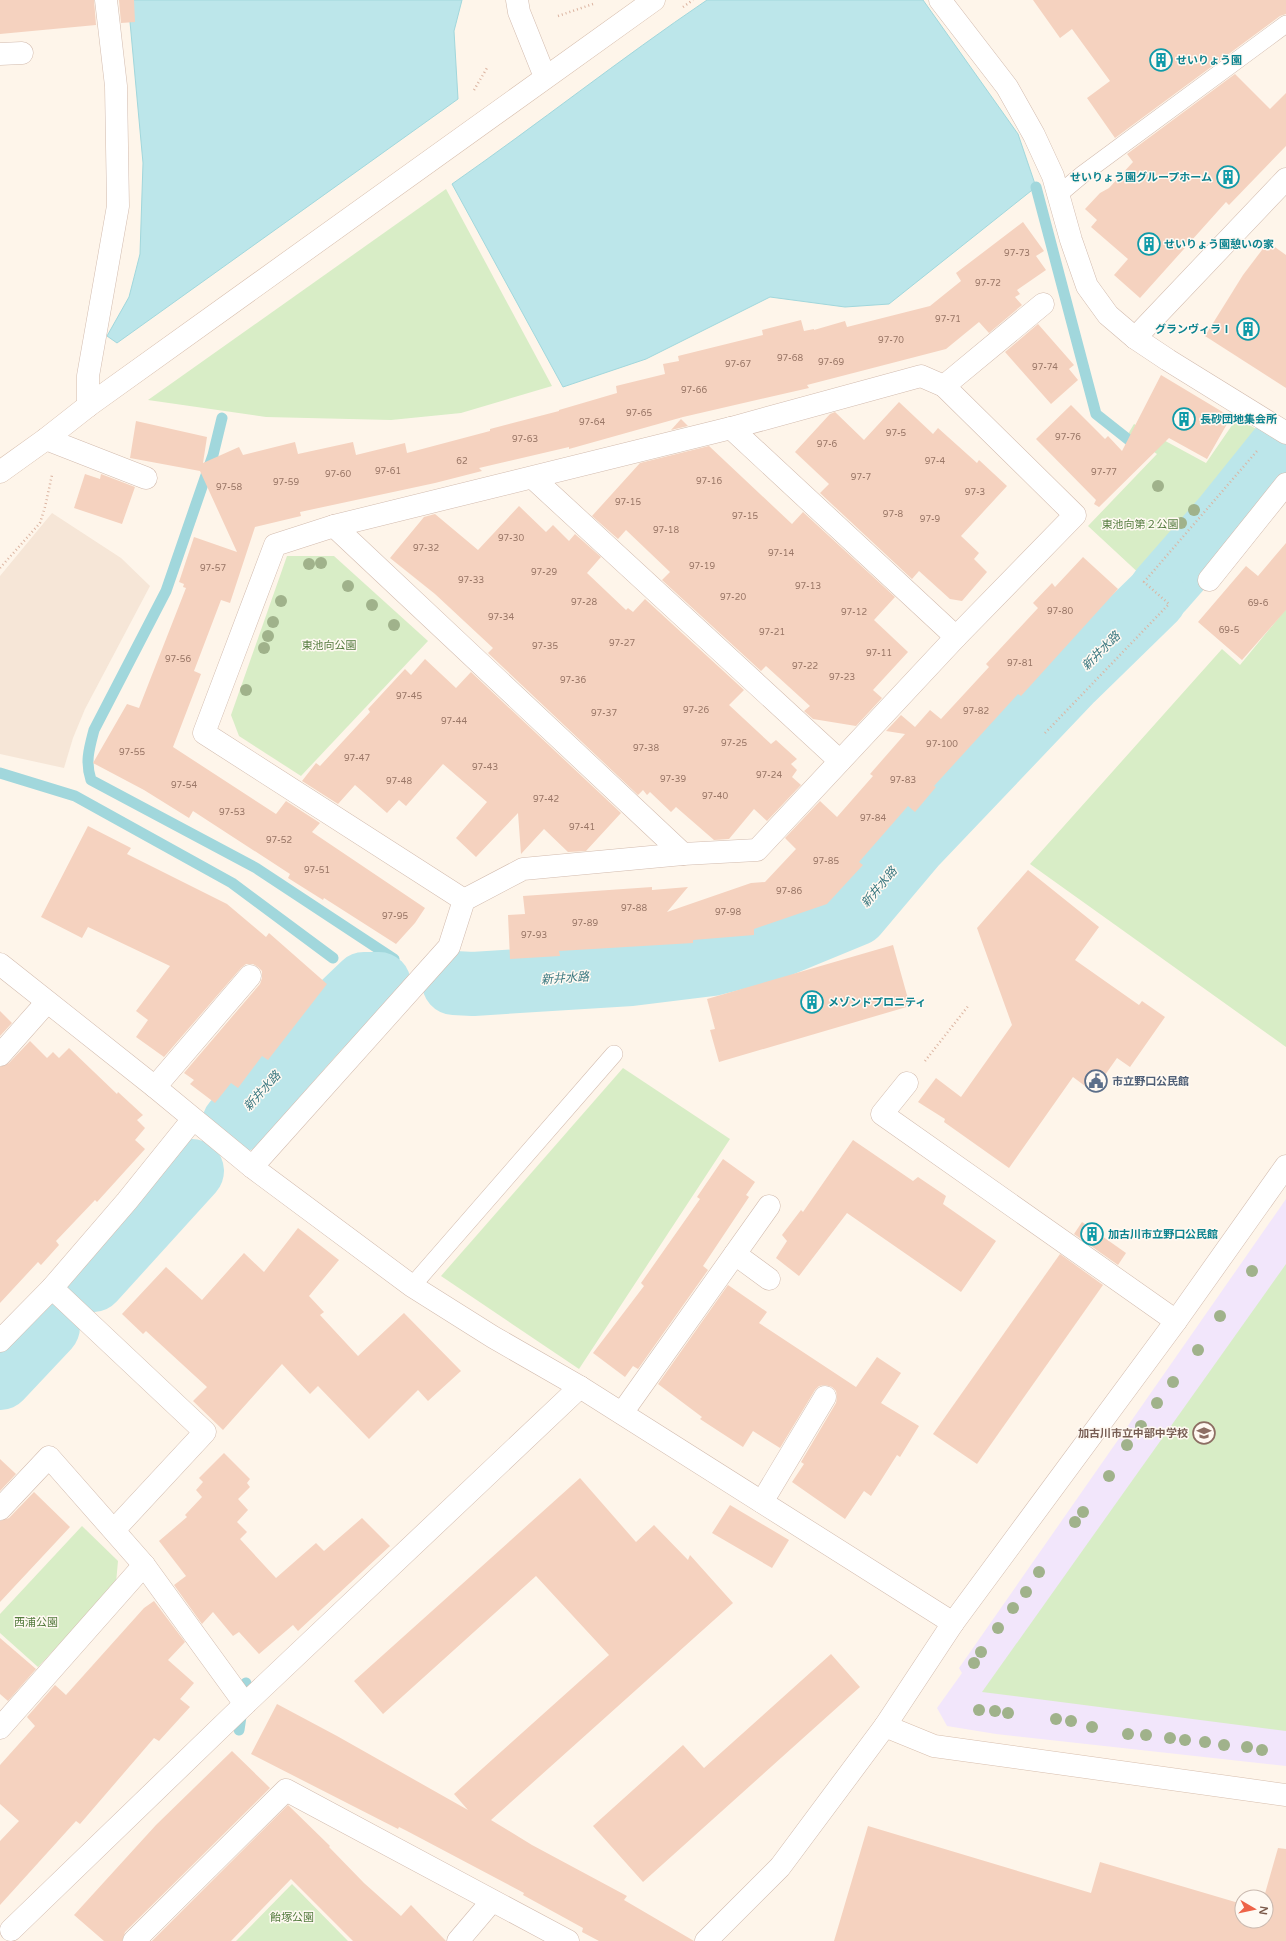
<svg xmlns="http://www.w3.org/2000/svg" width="1286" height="1941" viewBox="0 0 1286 1941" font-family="'Varela Round','Noto Sans JP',sans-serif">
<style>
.residential{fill:#f6e6d7}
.education{fill:#f2e6fb}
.green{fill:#d8edc6}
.water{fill:#bce6ea;stroke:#a1d7dc}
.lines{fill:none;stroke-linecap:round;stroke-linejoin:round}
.stream{stroke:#a1d7dc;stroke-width:11}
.river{stroke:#bce6ea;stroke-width:64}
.building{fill:#f5d2bf}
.lane-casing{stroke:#d2bbae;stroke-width:18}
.street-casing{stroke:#d2bbae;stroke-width:23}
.secondary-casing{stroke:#d7bead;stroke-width:23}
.path{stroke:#dbb4a1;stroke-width:2.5;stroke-dasharray:1 3;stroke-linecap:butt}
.lane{stroke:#fff;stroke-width:17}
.street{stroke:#fff;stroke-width:22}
.secondary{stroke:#fff;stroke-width:22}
.tree{fill:#a0b28b}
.labels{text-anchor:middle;stroke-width:3;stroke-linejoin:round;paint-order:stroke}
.number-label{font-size:9px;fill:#9a7767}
.culture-label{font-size:11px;font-weight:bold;fill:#0d838f;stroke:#fff9f2;text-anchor:start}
.park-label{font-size:11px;fill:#547b3e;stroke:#fff9f2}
.service-label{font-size:11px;font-weight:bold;fill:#4e5e75;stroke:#fff9f2;text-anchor:start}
.education-label{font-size:11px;font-weight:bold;fill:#785e54;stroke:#fff9f2;text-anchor:end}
.water-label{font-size:12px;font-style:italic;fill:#3c7981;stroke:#fff9f2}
</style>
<rect width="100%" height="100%" fill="#fef5ea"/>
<path class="residential" d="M52 513 121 558 150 586 85 709 73 738 64 768 0 754V576Z"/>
<path class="education" d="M1286 1199V1766L996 1734 947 1726 937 1708 962 1673 959 1668Z"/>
<g class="green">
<path d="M446 189 552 386 461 413 391 420 266 417 148 400Z"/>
<path d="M1237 418 1267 435 1143 577 1088 526 1157 454 1128 434 1134 424 1206 463Z"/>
<path d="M287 556H334L428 641 301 776 239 736 231 715Z"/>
<path d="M1286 609V1047L1030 864 1222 649 1240 665Z"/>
<path d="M623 1068 730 1139 579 1369 441 1276Z"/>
<path d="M1286 1264V1731L982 1692Z"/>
<path d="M82 1526 118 1561 116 1583 38 1667 0 1633V1614Z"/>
<path d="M292 1884 348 1941H236Z"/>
</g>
<g class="water">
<path d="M126 0H462L454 31 458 99 117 343 107 336 129 297 140 254 143 163 129 11Z"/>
<path d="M707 0H923L1018 134 1036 187 889 304 845 307 770 297 646 359 563 387 452 184C538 124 620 59 707 0Z"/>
</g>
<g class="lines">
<g class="stream">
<path d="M1036 187 1096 414 1139 448"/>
<path d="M222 418 213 455 166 591 94 730C89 749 85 762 91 780L256 868 394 959 389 975 379 984"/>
<path d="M0 773 75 796 232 883 333 958"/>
<path d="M239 1730 246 1683"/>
</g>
<g class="river">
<path d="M1161 590 1225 517 1278 451"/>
<path d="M454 983 473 984 631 974 712 964 771 949 856 914 915 844 1072 679 1155 598"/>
<path d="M234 1123 317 1029 364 984H379"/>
<path d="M93 1280 192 1171"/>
<path d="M0 1378 48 1327"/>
</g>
</g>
<g class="building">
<path d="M0 0H94L96 25 0 34Z"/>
<path d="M119 0H134L135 22 121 23Z"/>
<path d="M1033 0H1286V14L1280 16 1115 138 1087 98 1110 81 1072 29 1060 38Z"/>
<path d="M1235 74 1270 109 1286 93V146L1229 205 1226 202 1140 298 1114 275 1128 259 1091 227 1097 220 1085 209 1100 193 1109 188 1133 162 1127 154Z"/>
<path d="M1023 222 1044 251 1036 256 1046 270 1017 290 1020 294 1015 297 1022 305 989 333 979 322 946 349 807 385 809 388 683 417 569 449V447L479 468 482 471 435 483 300 512 301 516 255 527 230 603 221 600 194 671 201 674 173 747 276 814 286 801 320 823 312 832 425 908 415 923 396 944 324 898 323 900 288 878 290 874 193 811 189 818 144 790 93 763 127 704 139 708 186 588 183 587 184 584 179 582 194 537 237 552 200 471 130 458 136 421 207 437 203 463 239 447 243 455 295 442 298 454 353 442 356 455 405 443 407 453 490 431V429L559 411V410L617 393 616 386 665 374 663 364 679 361 678 356 763 335 762 330 801 320 804 331 814 329V330L845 321 847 327 930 306 961 281 956 273Z"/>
<path d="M1268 242 1286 255V388L1205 336 1243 275Z"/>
<path d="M1038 324 1074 365 1069 369 1078 380 1051 404 1005 352Z"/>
<path d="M1161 375 1231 417 1207 459 1169 438 1099 507 1094 504 1096 500 1036 439 1071 405 1105 439 1108 436 1122 451Z"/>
<path d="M899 402 933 434 938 428 977 463 979 460 1007 486 961 536 979 553 974 559 987 572 962 601 950 599 919 571 912 579 820 493 829 484 795 452 830 414 835 412 864 440Z"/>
<path d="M681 419 688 426 671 430Z"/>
<path d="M709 446 792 524 803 512 895 597 874 620 908 652 873 690 882 698 856 726 813 719 804 711 810 706 766 666 761 671 662 580 670 572 626 530 618 539 592 516 640 463Z"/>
<path d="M85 474 100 479 101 474 135 487 122 524 74 508Z"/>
<path d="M519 506 546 532 553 525 569 541 575 534 601 557 587 573 626 610 628 608 633 612 645 599 744 690 729 705 771 744 776 740 797 759 791 764 797 770 792 777 801 785 767 821 754 809 729 839 714 840 676 807 671 812 650 792 647 795 643 790 638 795 488 653 493 648 435 594 390 558 424 517 435 514 478 550Z"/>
<path d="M1286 543V610L1242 660 1198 622 1246 566 1258 576Z"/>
<path d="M1083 557 1118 589 1021 696 1018 694 934 786 936 787 915 812 908 806 859 862 863 865 827 904 754 929V935L693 940V943L559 951 560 956 510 959 508 915 525 914 523 896 652 887V890L688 887 667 912 751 883 765 882 796 849 785 838 820 801 837 817 873 776 870 774 905 734 886 731 901 715 915 727 930 710 941 719 989 667 986 664 1038 608 1033 603 1052 583 1055 587Z"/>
<path d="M425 659 456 688 471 672 621 813 586 851 568 852 544 829 521 854 518 813 476 857 456 838 487 802 443 764 406 806 399 800 387 813 355 785 338 804 302 781 316 763 320 766 370 712 368 709 405 669 411 675Z"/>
<path d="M88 826 131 848 127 854 227 904 266 937 269 933 327 984 268 1060 262 1056 238 1088 231 1083 215 1103 190 1084 194 1080 184 1073 260 984 262 978V971L258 967 253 964H246L241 968 164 1057 136 1037 148 1020 136 1011 170 966 88 927 82 938 41 917Z"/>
<path d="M1028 870 1099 927 1075 960 1139 1005 1142 1001 1165 1017 1130 1067 1117 1058 1093 1092 1073 1077 1009 1168 944 1122 945 1119 918 1102 936 1078 961 1097 1012 1025 977 928Z"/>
<path d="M893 945 910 1006 719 1062 710 1030 715 1029 707 999Z"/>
<path d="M0 1011 12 1023 0 1036Z"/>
<path d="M30 1041 47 1058 53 1052 59 1058 69 1048 117 1094 118 1092 143 1115 137 1120 145 1128 135 1140 145 1149 97 1202 95 1200 56 1241 59 1245 41 1265 38 1262 0 1303V1067L9 1063Z"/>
<path d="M853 1140 913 1181 918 1177 946 1196 943 1204 996 1241 961 1292 847 1213 799 1276 776 1258 787 1241 782 1235 801 1210 803 1212Z"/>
<path d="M723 1159 755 1182 746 1195 749 1197 703 1266 708 1270 638 1369 633 1366 625 1377 593 1353 644 1286 641 1283 700 1199 697 1197Z"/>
<path d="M1082 1222 1126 1253 1118 1265 1074 1234Z"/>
<path d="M298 1228 339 1260 309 1296 324 1312 320 1315 358 1356 404 1313 461 1371 428 1401 418 1390 369 1439 318 1386 310 1394 282 1364 223 1430 193 1401 207 1387 146 1331 143 1334 122 1314 166 1267 202 1300 244 1253 264 1272Z"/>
<path d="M1060 1254 1103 1285 977 1464 933 1434Z"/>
<path d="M728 1285 767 1312 759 1323 856 1387 877 1357 901 1373 881 1403 919 1426 900 1457 897 1455 871 1496 864 1491 845 1519 792 1482 804 1464 801 1462 836 1403 837 1397 836 1391 832 1387 825 1385 819 1386 815 1390 780 1448 753 1431 743 1447 700 1419 702 1417 658 1384Z"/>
<path d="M224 1453 250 1479 247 1483 250 1487 238 1499 248 1510 237 1522 247 1532 240 1539 276 1578 316 1543 324 1551 362 1518 390 1546 298 1631 293 1625 259 1654 239 1632 233 1636 213 1612 202 1624 174 1585 186 1576 159 1541 187 1517 185 1515 202 1497 196 1490 203 1482 199 1478Z"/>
<path d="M0 1459 16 1474 0 1491Z"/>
<path d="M580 1478 636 1542 654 1525 688 1560 690 1555 733 1603 491 1820 532 1845 627 1896 624 1900 694 1941H599L582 1932 583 1928 523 1895 524 1893 407 1831 399 1827 398 1829 251 1754 277 1704 337 1736 468 1810 454 1794 609 1655 536 1576 383 1714 354 1681Z"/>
<path d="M34 1492 70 1527 0 1602V1521L9 1518Z"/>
<path d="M730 1505 789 1540 772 1568 712 1533Z"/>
<path d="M154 1601 185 1642 168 1660 194 1683 180 1699 190 1707 159 1741 154 1738 80 1824 76 1821 0 1905V1841L19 1821 0 1804V1765L35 1726 27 1717 55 1685 66 1695 144 1608Z"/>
<path d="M0 1638 36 1669 8 1701 0 1694Z"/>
<path d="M831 1654 860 1687 643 1882 593 1826 683 1745 704 1768Z"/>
<path d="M232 1751 270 1788 125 1932 122 1941H104L74 1915 156 1825Z"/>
<path d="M288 1805 330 1846 329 1847 364 1883 401 1916 411 1905 446 1941H353L291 1879 231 1941H152Z"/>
<path d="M868 1826 1091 1893 1100 1862 1242 1904V1921H1266V1897H1264L1278 1848 1286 1849V1941H834Z"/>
</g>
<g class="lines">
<g class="lane-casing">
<g id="lane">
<path d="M1058 195 1083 174 1286 24"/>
<path d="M412 1286 614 1054"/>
</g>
</g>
<g class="street-casing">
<g id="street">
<path d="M517 0 519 12 545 77"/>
<path d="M940 0 1007 87 1034 135 1053 176 1071 240 1087 286 1108 315 1135 338 1168 360 1286 433"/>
<path d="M0 54 22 53"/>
<path d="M1135 338 1286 179"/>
<path d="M944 386 1043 304"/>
<path d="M88 406V376L118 206 116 86 106 0"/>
<path d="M731 428 956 637"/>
<path d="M46 439 146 478"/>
<path d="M533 478 840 761"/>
<path d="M334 526 683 854"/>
<path d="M1209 580 1286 484"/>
<path d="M0 964 155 1087 252 1167 412 1286 493 1337 580 1387 953 1623"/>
<path d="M0 1055 47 1002"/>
<path d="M907 1083 882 1114 1176 1321"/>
<path d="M155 1087 250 976"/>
<path d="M252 1167 449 947 464 900 523 869 683 854 757 850 956 637 1075 515 944 386 921 376 731 428 334 526 275 545 204 733 464 900"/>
<path d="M735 1254 769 1279"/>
<path d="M52 1288 205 1432 114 1530"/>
<path d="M0 1341 52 1288 127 1201 193 1119"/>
<path d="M622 1413 769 1206"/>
<path d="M762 1502 825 1397"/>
<path d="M0 1509 49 1457 144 1565 245 1704"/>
<path d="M0 1728 144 1565"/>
<path d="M11 1930 245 1704 580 1387"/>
<path d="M134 1941 286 1790 568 1941"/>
<path d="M458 1941 492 1901"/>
<path d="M706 1941 780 1867 885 1726 953 1623 1176 1321 1286 1166"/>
</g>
</g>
<g class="secondary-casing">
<g id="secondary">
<path d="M0 472 46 439 88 406 654 0"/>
<path d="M885 1726 934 1746 1286 1795"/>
</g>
</g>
<g class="path">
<path d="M683 7 693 0"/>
<path d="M558 16 593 4"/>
<path d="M474 90 487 68"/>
<path d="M0 568 40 523 45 507 52 475"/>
<path d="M1045 733 1169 604 1144 582 1257 451"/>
<path d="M925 1061 969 1005"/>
</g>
<use href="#lane" class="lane"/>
<use href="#street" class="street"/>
<use href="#secondary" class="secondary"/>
</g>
<g class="tree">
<circle cx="1158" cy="486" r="6"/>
<circle cx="1194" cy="510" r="6"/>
<circle cx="1181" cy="523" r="6"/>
<circle cx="321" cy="563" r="6"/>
<circle cx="309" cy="564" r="6"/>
<circle cx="348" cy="586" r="6"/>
<circle cx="281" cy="601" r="6"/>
<circle cx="372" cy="605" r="6"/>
<circle cx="273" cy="622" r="6"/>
<circle cx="394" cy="625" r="6"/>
<circle cx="268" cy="636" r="6"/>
<circle cx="264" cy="648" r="6"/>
<circle cx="246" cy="690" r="6"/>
<circle cx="1252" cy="1271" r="6"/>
<circle cx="1220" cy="1316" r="6"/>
<circle cx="1198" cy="1350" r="6"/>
<circle cx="1173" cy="1382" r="6"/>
<circle cx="1157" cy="1403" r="6"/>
<circle cx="1141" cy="1426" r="6"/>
<circle cx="1127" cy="1445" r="6"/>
<circle cx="1109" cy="1476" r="6"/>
<circle cx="1083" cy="1512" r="6"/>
<circle cx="1075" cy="1522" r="6"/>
<circle cx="1039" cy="1572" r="6"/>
<circle cx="1026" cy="1592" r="6"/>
<circle cx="1013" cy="1608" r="6"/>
<circle cx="998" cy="1628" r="6"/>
<circle cx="981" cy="1652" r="6"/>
<circle cx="974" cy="1663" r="6"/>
<circle cx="979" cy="1710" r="6"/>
<circle cx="995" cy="1711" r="6"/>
<circle cx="1008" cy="1713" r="6"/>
<circle cx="1056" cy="1719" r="6"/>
<circle cx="1071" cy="1721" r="6"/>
<circle cx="1092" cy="1727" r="6"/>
<circle cx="1128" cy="1734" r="6"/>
<circle cx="1146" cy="1735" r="6"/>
<circle cx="1170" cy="1738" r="6"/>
<circle cx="1185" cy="1740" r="6"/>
<circle cx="1205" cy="1742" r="6"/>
<circle cx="1224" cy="1745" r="6"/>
<circle cx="1247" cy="1747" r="6"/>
<circle cx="1262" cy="1750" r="6"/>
</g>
<defs>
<g id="building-ring" transform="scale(1.15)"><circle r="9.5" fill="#fff9f2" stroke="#0f9aa8" stroke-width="1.5"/><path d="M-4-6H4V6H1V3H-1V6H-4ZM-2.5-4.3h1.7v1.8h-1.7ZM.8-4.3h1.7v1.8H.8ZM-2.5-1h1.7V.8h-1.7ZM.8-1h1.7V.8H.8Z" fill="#0f9aa8"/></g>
<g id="civic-ring" transform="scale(1.15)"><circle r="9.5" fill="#fff9f2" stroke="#5c6f8a" stroke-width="1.5"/><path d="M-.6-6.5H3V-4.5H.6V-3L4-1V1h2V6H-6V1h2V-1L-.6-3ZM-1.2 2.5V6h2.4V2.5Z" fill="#5c6f8a"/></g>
<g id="school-ring" transform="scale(1.15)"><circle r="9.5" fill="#fff9f2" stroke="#8d6e63" stroke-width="1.5"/><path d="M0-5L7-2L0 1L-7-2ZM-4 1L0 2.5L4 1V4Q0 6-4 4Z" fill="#8d6e63"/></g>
</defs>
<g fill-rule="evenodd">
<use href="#building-ring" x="1161" y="60"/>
<use href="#building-ring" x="1228" y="177"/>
<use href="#building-ring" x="1149" y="244"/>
<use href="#building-ring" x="1248" y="329"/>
<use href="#building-ring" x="1184" y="419"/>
<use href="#building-ring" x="812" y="1002"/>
<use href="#civic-ring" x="1096" y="1081"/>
<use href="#building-ring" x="1092" y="1234"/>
<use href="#school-ring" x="1204" y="1433"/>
</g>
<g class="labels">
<g class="number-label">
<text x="1017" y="256">97-73</text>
<text x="988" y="286">97-72</text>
<text x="948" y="322">97-71</text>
<text x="891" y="343">97-70</text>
<text x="790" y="361">97-68</text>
<text x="831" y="365">97-69</text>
<text x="738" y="367">97-67</text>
<text x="1045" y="370">97-74</text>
<text x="694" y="393">97-66</text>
<text x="639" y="416">97-65</text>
<text x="592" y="425">97-64</text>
<text x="896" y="436">97-5</text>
<text x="1068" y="440">97-76</text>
<text x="525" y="442">97-63</text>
<text x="827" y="447">97-6</text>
<text x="462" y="464">62</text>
<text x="935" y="464">97-4</text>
<text x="388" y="474">97-61</text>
<text x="1104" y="475">97-77</text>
<text x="338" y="477">97-60</text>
<text x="861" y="480">97-7</text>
<text x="709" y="484">97-16</text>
<text x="286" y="485">97-59</text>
<text x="229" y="490">97-58</text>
<text x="975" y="495">97-3</text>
<text x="628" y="505">97-15</text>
<text x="893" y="517">97-8</text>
<text x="745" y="519">97-15</text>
<text x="930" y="522">97-9</text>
<text x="666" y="533">97-18</text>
<text x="511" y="541">97-30</text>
<text x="426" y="551">97-32</text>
<text x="781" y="556">97-14</text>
<text x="702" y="569">97-19</text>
<text x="213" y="571">97-57</text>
<text x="544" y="575">97-29</text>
<text x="471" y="583">97-33</text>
<text x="808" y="589">97-13</text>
<text x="733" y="600">97-20</text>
<text x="584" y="605">97-28</text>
<text x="1258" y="606">69-6</text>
<text x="1060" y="614">97-80</text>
<text x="854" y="615">97-12</text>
<text x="501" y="620">97-34</text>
<text x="1229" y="633">69-5</text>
<text x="772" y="635">97-21</text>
<text x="622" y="646">97-27</text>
<text x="545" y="649">97-35</text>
<text x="879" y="656">97-11</text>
<text x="178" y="662">97-56</text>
<text x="1020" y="666">97-81</text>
<text x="805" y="669">97-22</text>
<text x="842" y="680">97-23</text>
<text x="573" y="683">97-36</text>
<text x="409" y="699">97-45</text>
<text x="696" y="713">97-26</text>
<text x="976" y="714">97-82</text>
<text x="604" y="716">97-37</text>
<text x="454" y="724">97-44</text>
<text x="734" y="746">97-25</text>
<text x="942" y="747">97-100</text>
<text x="646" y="751">97-38</text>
<text x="132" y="755">97-55</text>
<text x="357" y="761">97-47</text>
<text x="485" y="770">97-43</text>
<text x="769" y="778">97-24</text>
<text x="673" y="782">97-39</text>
<text x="903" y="783">97-83</text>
<text x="399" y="784">97-48</text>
<text x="184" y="788">97-54</text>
<text x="715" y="799">97-40</text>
<text x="546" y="802">97-42</text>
<text x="232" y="815">97-53</text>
<text x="873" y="821">97-84</text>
<text x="582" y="830">97-41</text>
<text x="279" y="843">97-52</text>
<text x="826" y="864">97-85</text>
<text x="317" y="873">97-51</text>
<text x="789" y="894">97-86</text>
<text x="634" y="911">97-88</text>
<text x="728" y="915">97-98</text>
<text x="395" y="919">97-95</text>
<text x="585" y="926">97-89</text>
<text x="534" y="938">97-93</text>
</g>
<g class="culture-label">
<text x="1176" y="64">せいりょう園</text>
<text x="1212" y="181" text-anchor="end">せいりょう園グループホーム</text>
<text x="1164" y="248">せいりょう園憩いの家</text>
<text x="1232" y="333" text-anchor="end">グランヴィラⅠ</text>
<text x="1200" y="423">長砂団地集会所</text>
<text x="828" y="1006">メゾンドプロニティ</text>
<text x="1108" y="1238">加古川市立野口公民館</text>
</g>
<g class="park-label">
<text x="1140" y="528">東池向第２公園</text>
<text x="329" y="649">東池向公園</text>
<text x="36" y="1626">西浦公園</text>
<text x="292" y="1921">飴塚公園</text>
</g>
<g class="service-label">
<text x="1112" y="1085">市立野口公民館</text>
</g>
<g class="education-label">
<text x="1188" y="1437">加古川市立中部中学校</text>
</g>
<g class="water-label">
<text transform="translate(1101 651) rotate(-45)" y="4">新井水路</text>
<text transform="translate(879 887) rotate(-50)" y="4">新井水路</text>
<text transform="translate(565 978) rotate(-4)" y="4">新井水路</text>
<text transform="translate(262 1091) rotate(-48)" y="4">新井水路</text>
</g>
</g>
<g transform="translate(1254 1909) rotate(99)"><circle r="19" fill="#fff9f2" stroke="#cab9af"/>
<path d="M0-3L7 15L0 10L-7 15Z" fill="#ee6348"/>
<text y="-6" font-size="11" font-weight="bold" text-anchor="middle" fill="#7b594a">N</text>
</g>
</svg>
